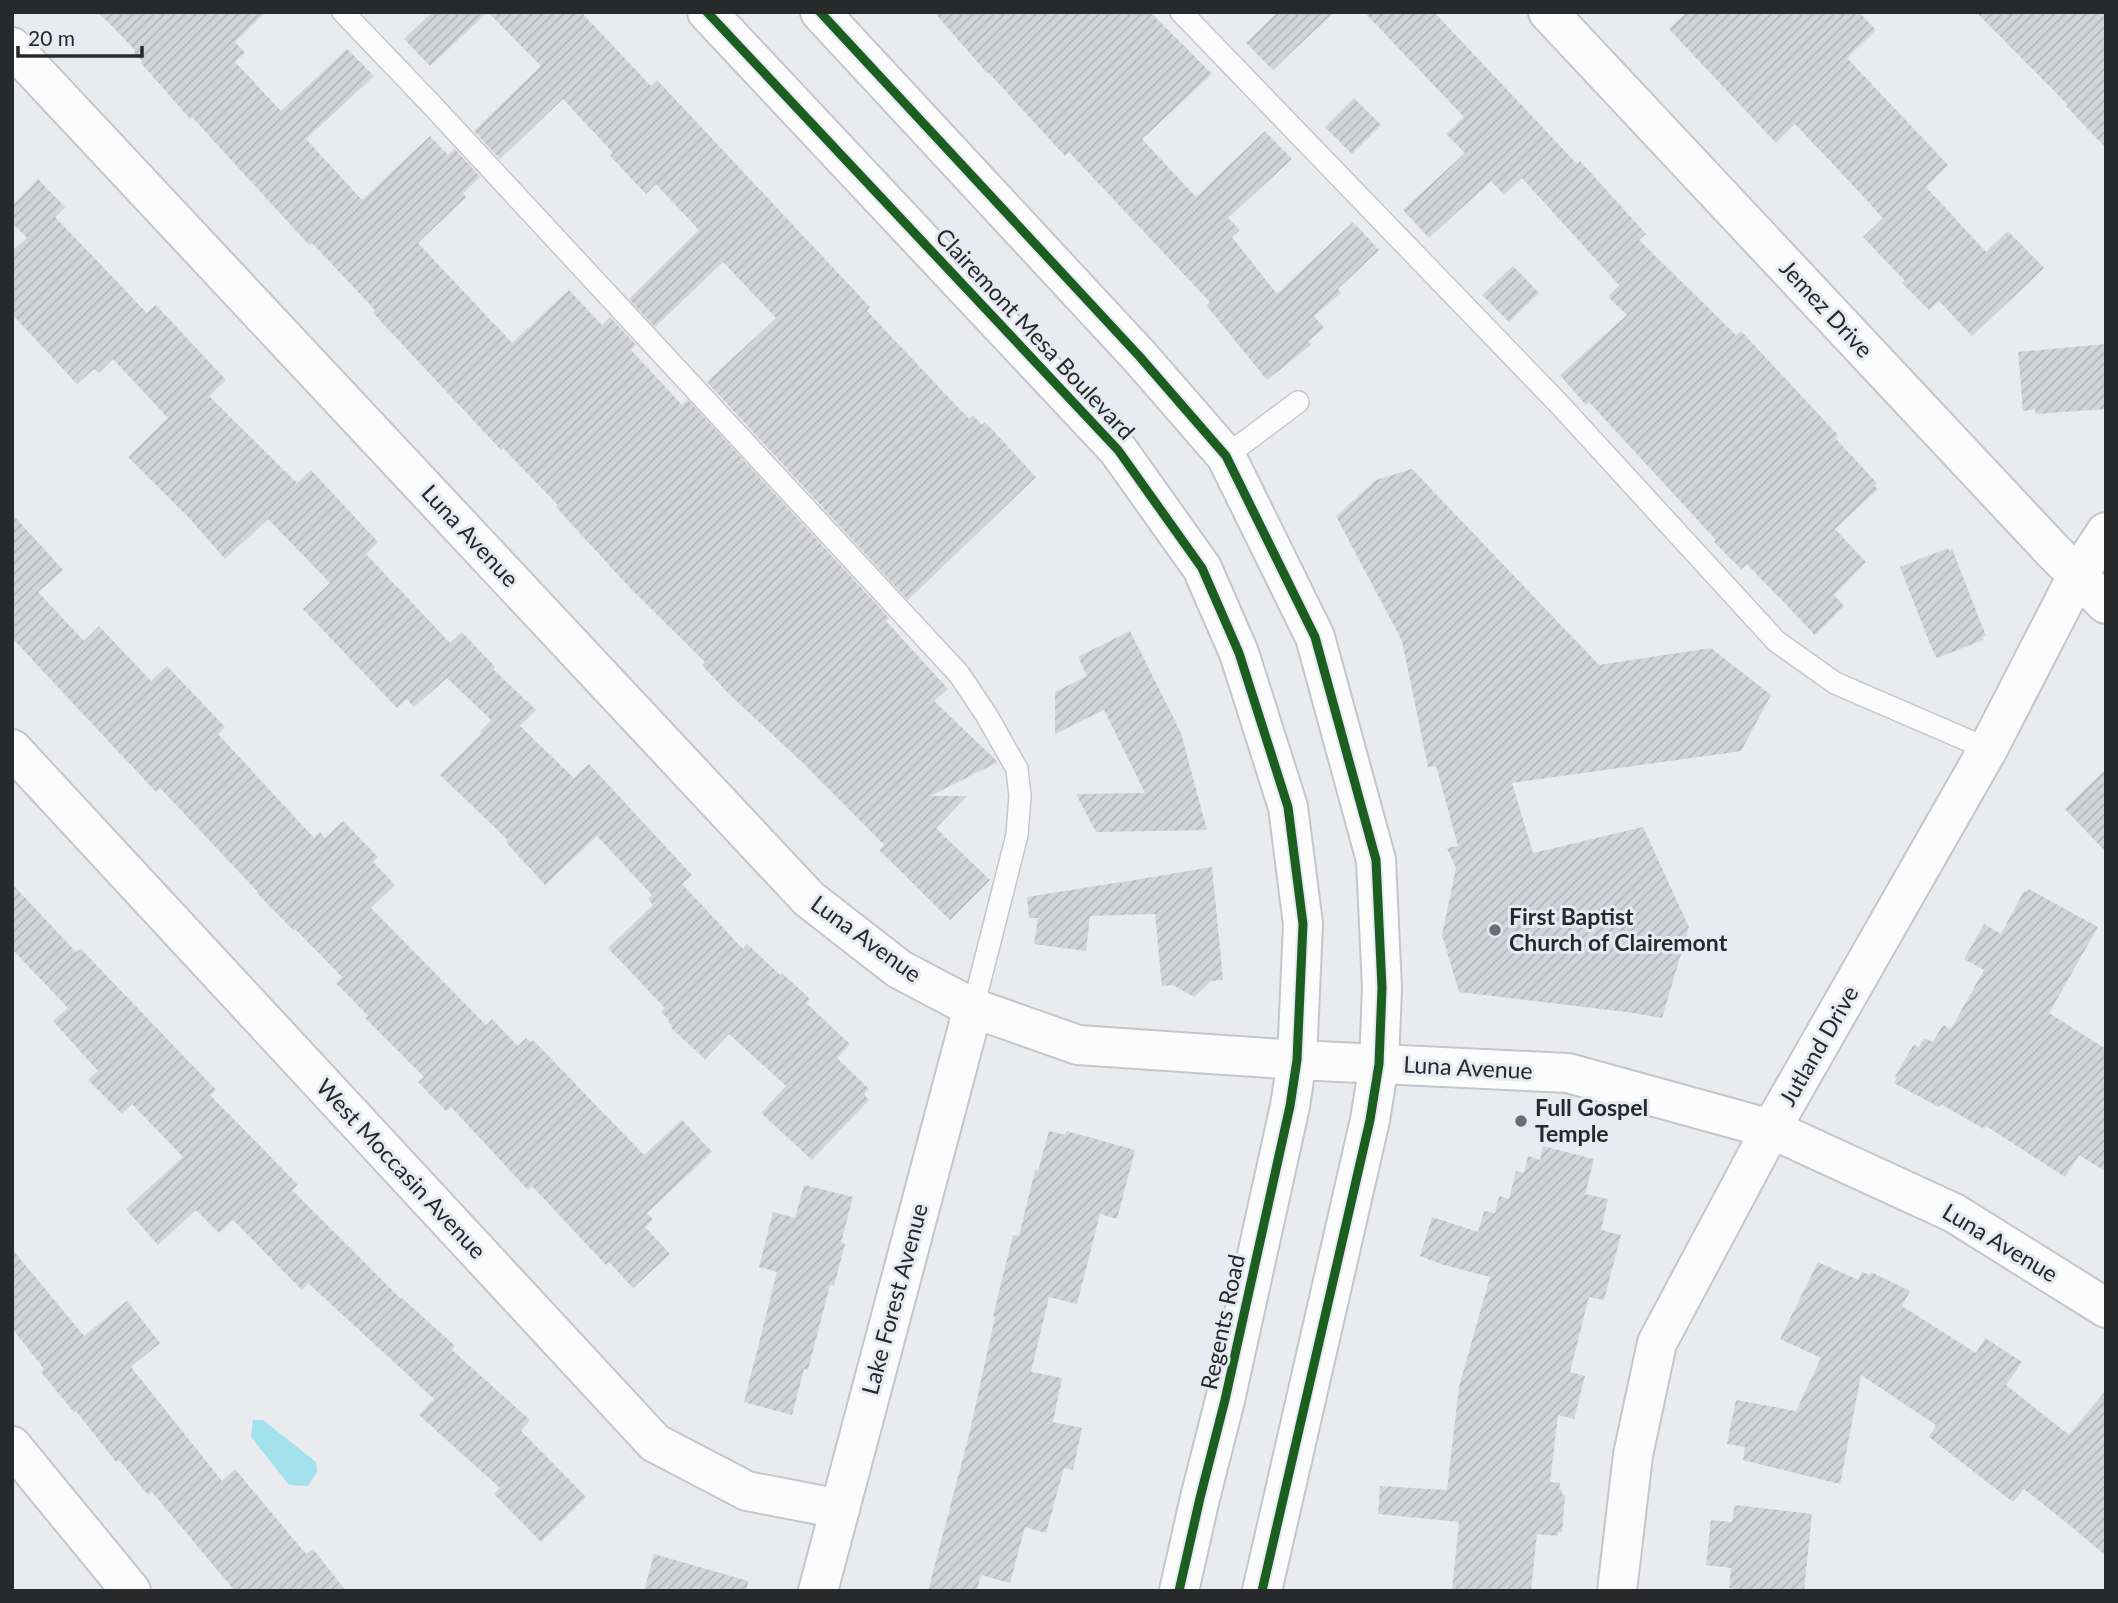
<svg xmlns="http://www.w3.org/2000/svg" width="2118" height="1603" viewBox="0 0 2118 1603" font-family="Lato,sans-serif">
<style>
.water{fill:#a3e1ed}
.building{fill:url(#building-hatch)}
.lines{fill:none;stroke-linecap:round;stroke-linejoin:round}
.service-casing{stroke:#c4c6c9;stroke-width:24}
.minor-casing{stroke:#c4c6c9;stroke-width:42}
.tertiary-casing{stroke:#c4c6c9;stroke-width:42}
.secondary-casing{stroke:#c4c6c9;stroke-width:42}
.service{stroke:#fcfcfd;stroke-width:21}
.minor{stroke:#fcfcfd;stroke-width:38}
.tertiary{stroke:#fcfcfd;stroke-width:38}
.secondary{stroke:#fcfcfd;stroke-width:38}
.cycleway-casing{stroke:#e6eaf2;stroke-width:13}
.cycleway{stroke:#1b5e20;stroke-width:9}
.poi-dot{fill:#6b6d70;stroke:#e6eaf2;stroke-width:2.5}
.labels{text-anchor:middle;stroke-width:6;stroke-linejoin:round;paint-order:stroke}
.street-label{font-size:23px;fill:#27292b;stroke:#e6eaf2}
.poi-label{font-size:23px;font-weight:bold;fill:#27292b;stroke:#e6eaf2;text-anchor:start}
</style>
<defs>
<pattern id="building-hatch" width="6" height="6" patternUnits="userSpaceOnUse" patternTransform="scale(1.75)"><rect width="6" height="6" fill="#d3d4d7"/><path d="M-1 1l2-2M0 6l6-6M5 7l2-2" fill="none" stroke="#b5b6b9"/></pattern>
</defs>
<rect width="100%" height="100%" fill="#e9ebef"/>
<path class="water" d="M253 1420H263L316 1462 317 1472 308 1486 289 1485 251 1437Z"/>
<g class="building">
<path d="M98 12H266L235 42 245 53 235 62 281 111 347 49 374 76 306 139 362 200 430 136 448 155 455 149 480 177 463 193 466 197 418 243 512 343 569 290 602 325 610 317 636 345 631 350 682 405 688 400 889 618 886 621 948 689 934 701 998 762 930 796H967L936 828 990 880 950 920 879 850 884 845 805 765 728 693 702 665 705 662 631 589 556 507 558 505 503 448 501 450 373 313 375 310 312 243 309 245 192 117 190 119 141 63 142 61 134 52 135 50Z"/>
<path d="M432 12H488L430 66 404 39Z"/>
<path d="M488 12H581L651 86 657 80 870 307 867 311 969 419 973 415 982 425 985 422 1036 477 908 600 707 382 776 318 723 262 655 327 629 299 699 230 656 184 646 194 610 156 613 153 563 99 500 159 474 131 541 66Z"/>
<path d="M934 12H1150L1212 74 1142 139 1196 197 1265 131 1292 159 1228 218 1240 230 1232 237 1277 294 1353 222 1379 250 1338 289 1341 293 1314 316 1324 328 1308 341 1311 345 1267 380 1207 306 1210 302 1208 300 1069 152 1065 156 988 72 987 73Z"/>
<path d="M1278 12H1334L1273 70 1246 43Z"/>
<path d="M1364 12H1434L1577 164 1580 161 1646 234 1639 240 1736 335 1741 331 1838 435 1835 438 1877 483 1874 486 1878 489 1835 529 1866 562 1834 595 1844 606 1815 635 1747 564 1741 569 1714 542 1716 540 1589 402 1586 405 1560 375 1627 315 1608 297 1619 285 1522 178 1504 195 1491 181 1429 238 1403 210 1465 153 1446 134 1464 117Z"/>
<path d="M1687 12H1859L1876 30 1847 58 1948 165 1926 187 1986 252 2008 231 2044 268 1972 336 1939 301 1929 310 1902 283 1905 281 1863 237 1883 218 1848 180 1795 124 1776 143 1669 29Z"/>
<path d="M1976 12H2106V148L2066 106 2068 105Z"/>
<path d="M1354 98 1381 125 1352 154 1325 127Z"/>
<path d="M38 179 65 207 55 217 147 313 156 305 226 380 209 396 297 483 311 470 378 542 366 554 450 643 462 632 495 667 493 669 536 710 520 726 574 778 589 764 692 875 682 884 743 949 747 944 780 975 782 973 810 999 806 1003 850 1044 837 1058 869 1089 864 1094 869 1100 812 1160 761 1113 786 1086 729 1034 705 1059 671 1028 673 1026 668 1022 670 1021 661 1012 665 1008 608 948 653 905 648 899 652 895 597 836 545 885 506 842 508 840 440 775 482 733 480 732 491 720 447 678 414 707 407 699 397 708 303 609 330 583 268 519 225 559 191 520 128 457 168 418 113 359 99 373 94 369 77 384 12 314V251L27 238 12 223V205Z"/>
<path d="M1513 266 1539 293 1509 322 1482 295Z"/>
<path d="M2106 344V409L2036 414 2035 409 2023 411 2018 352Z"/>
<path d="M1412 469 1599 665 1711 648 1771 695 1741 751 1512 783 1533 853 1643 827 1689 927 1662 1018 1626 1012 1459 992 1442 935 1456 868 1447 848 1458 846 1436 766 1428 767 1402 641 1336 516 1376 480Z"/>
<path d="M12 514 63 570 38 592 84 641 99 626 151 681 167 666 225 727 218 734 314 838 320 832 325 838 343 821 378 857 373 862 395 885 371 908 486 1025 492 1019 518 1046 526 1038 531 1042 533 1040 644 1155 682 1120 712 1152 647 1213 653 1220 645 1227 670 1254 633 1288 609 1262 606 1265 532 1186 528 1190 451 1107 446 1111 418 1082 424 1077 365 1018 368 1016 336 983 342 977 295 929 294 931 257 893 258 892 160 788 156 792 12 638Z"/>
<path d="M1948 548 1949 551 1952 549 1986 636 1982 637 1983 640 1937 658 1932 649 1900 567Z"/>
<path d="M1130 631 1181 733 1207 830 1096 832 1076 794 1145 793 1104 710 1055 734V692L1087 676 1078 657Z"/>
<path d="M2106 769V852L2065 809Z"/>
<path d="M1212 867 1223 980 1211 981 1194 997 1173 985 1162 986 1155 914 1090 916 1086 951 1034 944 1038 918H1029L1027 897 1121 882 1125 886 1123 882Z"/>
<path d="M12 884 76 952 81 949 216 1090 210 1095 298 1185 292 1190 401 1299 402 1298 455 1346 452 1350 530 1420 521 1431 586 1497 541 1542 494 1494 500 1488 419 1415 434 1399 308 1283 302 1290 233 1220 219 1233 196 1210 158 1245 126 1209 183 1157 132 1104 122 1114 88 1080 98 1071 53 1021 68 1008 12 949Z"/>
<path d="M2029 889 2098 927 2049 1013 2106 1049V1172L2079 1155 2065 1177 1986 1126 1984 1129 1941 1104 1939 1107 1894 1083 1897 1078 1895 1077 1914 1044 1918 1048 1924 1038 1933 1042 1943 1025 1951 1029 1984 970 1964 959 1984 924 2001 934 2024 891 2027 892Z"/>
<path d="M1049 1131 1065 1135 1067 1131 1135 1150 1117 1219 1100 1214 1077 1304 1049 1297 1031 1372 1062 1378 1053 1422 1082 1428 1073 1470 1064 1468 1046 1533 1025 1527 1010 1583 981 1575 977 1591H928L970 1431 995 1317 993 1316 1013 1235 1019 1236 1035 1170 1038 1171Z"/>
<path d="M1543 1146 1594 1159 1585 1194 1608 1199 1601 1230 1621 1235 1604 1300 1589 1297 1570 1372 1585 1376 1574 1419 1558 1415 1550 1482 1560 1483 1559 1490H1562V1494L1565 1495 1562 1532H1558V1536L1537 1534 1531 1591H1452L1459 1522 1378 1514 1380 1486 1447 1490 1459 1387 1490 1277 1444 1265 1420 1256 1432 1217 1478 1232 1484 1211 1495 1213 1499 1196 1509 1199 1516 1171 1524 1173 1528 1156 1540 1160Z"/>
<path d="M804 1185 853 1197 841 1242 845 1244 834 1286 830 1285 808 1370 804 1369 792 1415 744 1402 777 1272 759 1267 773 1212 795 1218Z"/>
<path d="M12 1249 84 1336 127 1301 160 1343 131 1367 222 1481 235 1469 306 1554 313 1549 346 1591H235L152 1492 148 1495 119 1460 116 1462 76 1411 74 1412 41 1372 44 1369 12 1328Z"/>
<path d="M1818 1262 1858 1280 1862 1272 1870 1275 1871 1272 1910 1291 1902 1306 1976 1353 1985 1338 2022 1362 2006 1385 2069 1435 2106 1390V1556L2072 1527 2024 1489 2013 1502 1929 1437 1936 1425 1861 1375 1840 1484 1743 1460 1745 1447 1727 1444 1736 1400 1796 1411 1821 1358 1780 1339Z"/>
<path d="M1735 1505 1812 1514 1804 1591H1732V1588H1729L1731 1568 1706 1565 1711 1520 1732 1522Z"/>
<path d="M654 1554 748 1581 747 1591H644Z"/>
</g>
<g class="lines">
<g class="service-casing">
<g id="service">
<path d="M343 12 430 103 959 674 987 716 1017 769 1020 796 1017 835 973 1008"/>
<path d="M1181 12 1560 405 1776 641 1835 683 1988 749"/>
<path d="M1226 456 1298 402"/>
</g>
</g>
<g class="minor-casing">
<g id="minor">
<path d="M1548 12 2052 550 2106 604"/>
<path d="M12 47 809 899 899 969 973 1008 1078 1045 1297 1060"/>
<path d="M12 749 655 1443 747 1491 840 1509"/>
<path d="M12 1446 131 1591"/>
<path d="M818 1591 973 1008"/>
<path d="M1617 1591 1633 1455 1657 1343 1771 1129"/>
</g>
</g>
<g class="tertiary-casing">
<g id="tertiary">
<path d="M1297 1060 1568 1073 1771 1129 1954 1213 2106 1308"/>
<path d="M1771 1129 1988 749 2077 576 2106 532"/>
</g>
</g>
<g class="secondary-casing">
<g id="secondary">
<path d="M707 12 1118 450 1202 568 1239 653 1288 807 1303 924 1297 1060 1290 1106 1225 1400 1200 1498 1179 1591"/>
<path d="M820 12 1140 357 1226 456 1315 637 1376 860 1382 988 1379 1064 1370 1120 1262 1591"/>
</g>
</g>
<use href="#service" class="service"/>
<use href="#minor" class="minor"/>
<use href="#tertiary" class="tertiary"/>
<use href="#secondary" class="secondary"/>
<g class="cycleway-casing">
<g id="cycleway">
<path d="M707 12 1118 450 1202 568 1239 653 1288 807 1303 924 1297 1060 1290 1106 1225 1400 1200 1498 1179 1591"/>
<path d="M820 12 1140 357 1226 456 1315 637 1376 860 1382 988 1379 1064 1370 1120 1262 1591"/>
</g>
</g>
<use href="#cycleway" class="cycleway"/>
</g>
<g class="poi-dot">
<circle cx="1495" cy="930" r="7"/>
<circle cx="1521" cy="1121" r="7"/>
</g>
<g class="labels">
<g class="street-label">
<text transform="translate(1826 309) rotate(47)" y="8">Jemez Drive</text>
<text transform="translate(1035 334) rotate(47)" y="8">Clairemont Mesa Boulevard</text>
<text transform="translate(470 536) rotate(47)" y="8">Luna Avenue</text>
<text transform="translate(866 939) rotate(36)" y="8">Luna Avenue</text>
<text transform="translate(1819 1046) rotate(-60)" y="8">Jutland Drive</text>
<text transform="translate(1468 1068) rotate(3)" y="8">Luna Avenue</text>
<text transform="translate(401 1169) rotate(47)" y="8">West Moccasin Avenue</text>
<text transform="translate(2000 1243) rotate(31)" y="8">Luna Avenue</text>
<text transform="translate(895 1299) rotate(-75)" y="8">Lake Forest Avenue</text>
<text transform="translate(1223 1322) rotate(-78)" y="8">Regents Road</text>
</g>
<g class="poi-label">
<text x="1509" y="925">First Baptist<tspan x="1509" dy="26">Church of Clairemont</tspan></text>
<text x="1535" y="1116">Full Gospel<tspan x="1535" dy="26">Temple</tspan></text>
</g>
</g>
<rect width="2118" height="1603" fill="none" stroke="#27292b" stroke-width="28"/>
<path d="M18 46v10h124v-10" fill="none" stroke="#27292b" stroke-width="3.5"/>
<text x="28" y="46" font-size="21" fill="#27292b" stroke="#e6eaf2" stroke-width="5" paint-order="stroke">20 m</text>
</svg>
